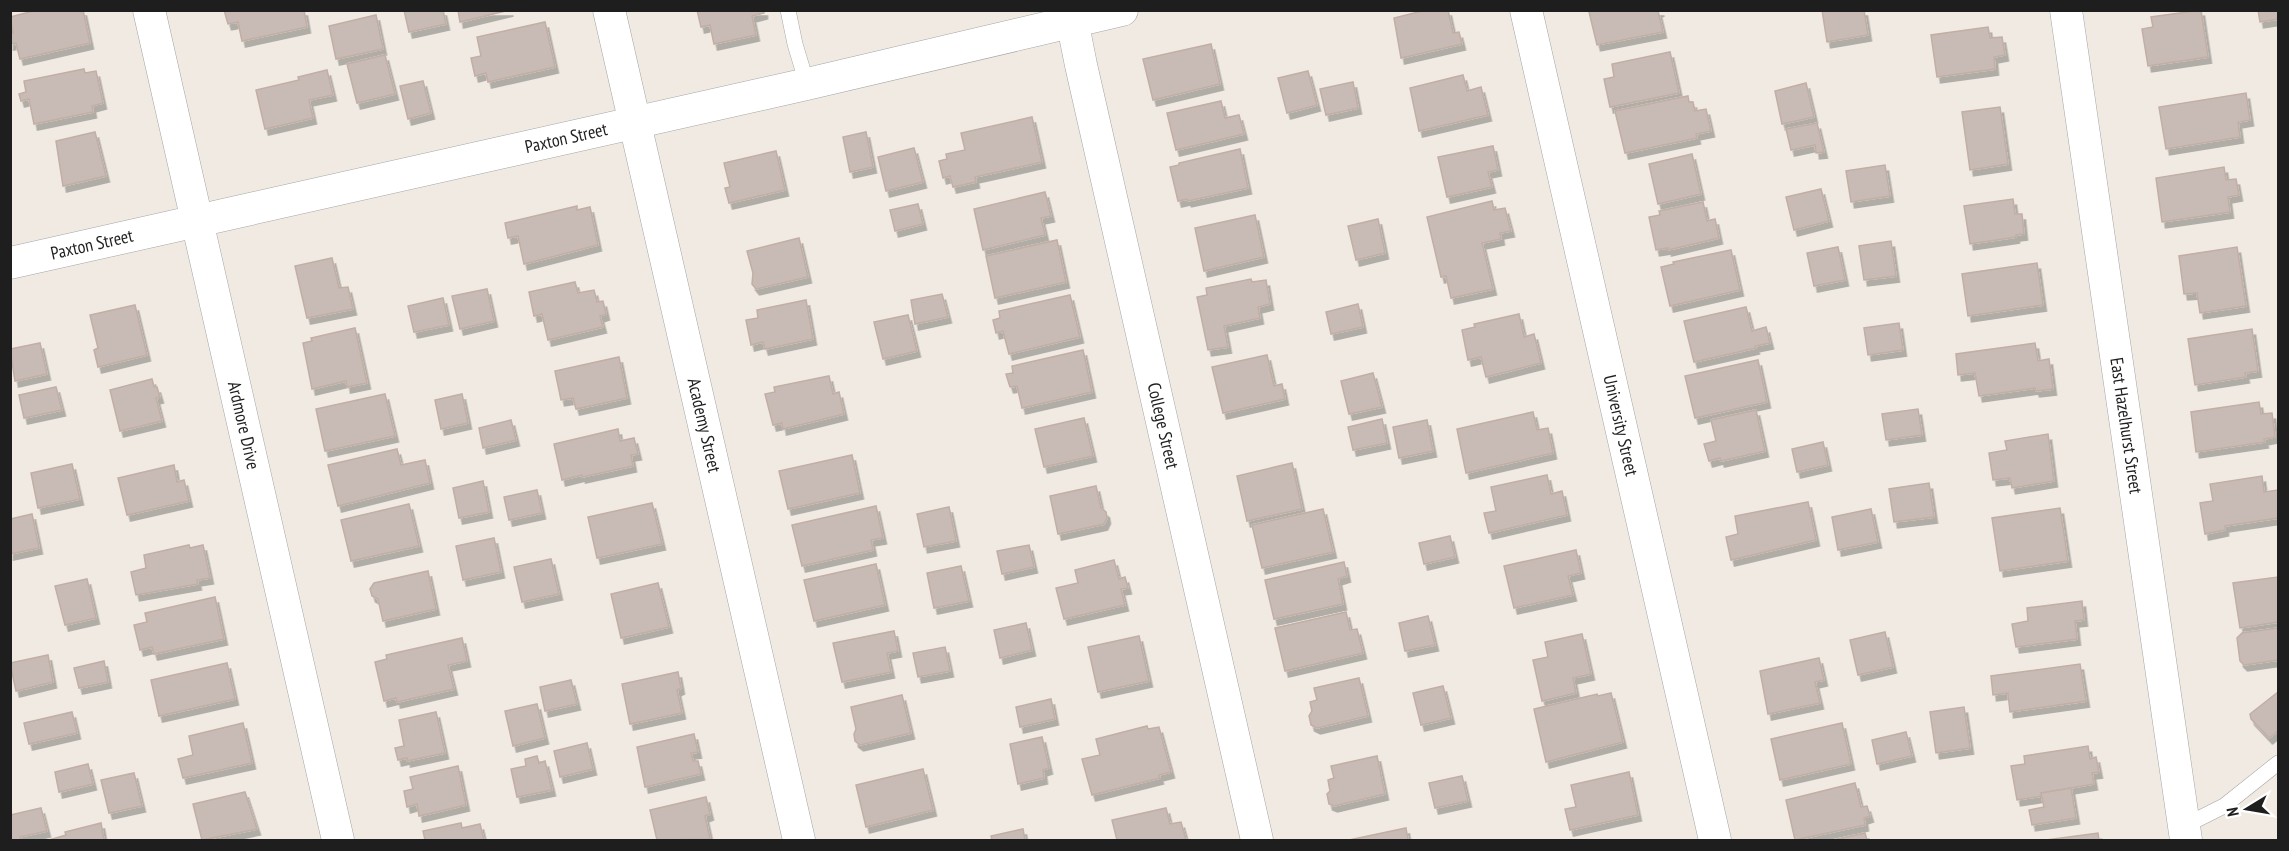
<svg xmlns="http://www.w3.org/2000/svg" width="2289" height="851" viewBox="0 0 2289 851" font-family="'PT Sans Narrow',sans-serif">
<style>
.building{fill:#c8bbb6;stroke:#c2aea4;stroke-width:1.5;filter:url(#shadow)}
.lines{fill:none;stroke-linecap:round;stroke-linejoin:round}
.lane-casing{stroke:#a5a5a5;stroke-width:16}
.street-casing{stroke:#a5a5a5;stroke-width:33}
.lane{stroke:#fff;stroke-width:15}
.street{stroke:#fff;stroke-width:32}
.labels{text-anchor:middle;stroke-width:6;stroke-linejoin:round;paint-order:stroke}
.street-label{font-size:18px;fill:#1e1e1e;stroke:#fff}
</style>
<defs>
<filter id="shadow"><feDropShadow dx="3.5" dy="6" stdDeviation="0" flood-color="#0004"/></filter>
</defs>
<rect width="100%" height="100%" fill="#f0eae3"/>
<g class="building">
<path d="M37 10H83L90 43 20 59 16 43 10 44V33H13L10 17Z"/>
<path d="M224 10H304L307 27 242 41 238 22 228 24Z"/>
<path d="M404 10H443L446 24 409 32Z"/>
<path d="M458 10H510L460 22Z"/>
<path d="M697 10H764V13L752 16 756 35 714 44 710 25 701 27Z"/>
<path d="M1426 10H1448L1453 33 1459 32 1462 44 1401 58 1394 18Z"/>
<path d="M1594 10H1661L1658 11 1663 32 1597 45 1589 12Z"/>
<path d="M1822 10H1864L1868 35 1827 42Z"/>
<path d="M2201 10 2208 57 2148 66 2142 29 2153 27 2151 17Z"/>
<path d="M2258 10H2278V19L2260 22Z"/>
<path d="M376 15 383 49 336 59 329 26Z"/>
<path d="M545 22 555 67 488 82 486 73 475 76 471 58 481 56 477 37Z"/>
<path d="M1988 27 1990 38 2002 37 2005 55 1994 57 1995 69 1937 77 1931 35Z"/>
<path d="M1211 44 1220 84 1153 100 1143 59Z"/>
<path d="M1670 52 1679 93 1610 107 1604 79 1614 77 1612 64Z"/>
<path d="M385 55 395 94 357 103 347 64Z"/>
<path d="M84 69 85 73 96 71 103 103 92 106 93 112 34 124 29 99 21 101 19 94 26 92 24 81Z"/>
<path d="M327 70 333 95 309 100 313 118 265 129 256 90 299 80 298 77Z"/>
<path d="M1308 71 1317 105 1287 113 1278 78Z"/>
<path d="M1463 75 1467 91 1481 87 1488 115 1419 131 1410 88Z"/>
<path d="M423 81 431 113 408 119 400 86Z"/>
<path d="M1353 82 1358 108 1326 115 1320 89Z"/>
<path d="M1806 83 1814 117 1782 124 1775 91Z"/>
<path d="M2246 93 2250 120 2238 122 2240 137 2166 149 2159 107Z"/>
<path d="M1688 96 1689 102H1693L1695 111 1706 109 1711 131 1696 134 1697 138 1625 153 1615 111Z"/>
<path d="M1221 101 1225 118 1239 115 1244 134 1176 150 1167 113Z"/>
<path d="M2000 107 2008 164 1970 170 1962 112Z"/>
<path d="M1032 117 1042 162 975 177 976 182 953 187 950 176 943 178 939 161 947 159 946 154 965 150 961 133Z"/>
<path d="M1817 123 1824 152 1816 153 1815 145 1791 150 1786 129Z"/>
<path d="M95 132 106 176 63 186 56 141Z"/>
<path d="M866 132 873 167 850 172 843 137Z"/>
<path d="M1493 146 1498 170 1488 172 1492 187 1447 197 1438 157Z"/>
<path d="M914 148 923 182 886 191 878 157Z"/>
<path d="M1240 149 1248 188 1188 201 1187 199 1178 201 1170 167 1179 165V163Z"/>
<path d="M776 151 785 190 729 203 725 188 730 187 724 163Z"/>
<path d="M1692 154 1701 194 1658 204 1649 164Z"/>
<path d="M1885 165 1890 196 1851 202 1846 171Z"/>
<path d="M2224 167 2226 180 2236 179 2239 195 2228 197 2230 212 2162 222 2156 178Z"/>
<path d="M1821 189 1829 221 1794 230 1786 197Z"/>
<path d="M1045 192 1051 216 1041 218 1045 235 983 250 974 209Z"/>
<path d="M2013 199 2015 214H2022L2024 234 2016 235V237L1970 244 1964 206Z"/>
<path d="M1492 201 1494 210 1505 208 1511 231 1500 233 1501 239 1482 243 1493 289 1451 298 1446 276 1441 277 1427 217Z"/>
<path d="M1703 202 1707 221 1715 219 1719 238 1668 250V248L1656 250 1649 217 1660 215 1659 211Z"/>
<path d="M918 204 923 224 895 231 890 210Z"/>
<path d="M577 206V210L590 207 598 245 524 264 518 236 508 238 505 223Z"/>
<path d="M1255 215 1264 257 1204 271 1195 228Z"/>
<path d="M1378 219 1385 253 1356 260 1348 226Z"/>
<path d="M799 238 808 277 756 289 752 284 753 273 747 251Z"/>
<path d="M1057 240 1066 282 995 298 986 256Z"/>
<path d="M1891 241 1896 276 1864 280 1859 246Z"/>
<path d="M1838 247 1845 280 1814 286 1807 253Z"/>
<path d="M2237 247 2246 306 2200 313 2197 293 2184 294 2179 256Z"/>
<path d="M1731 250 1740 290 1670 306 1661 267 1674 264 1673 262Z"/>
<path d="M332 258 339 288 348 287 353 309 307 318 295 266Z"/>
<path d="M2037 263 2043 305 1968 316 1962 274Z"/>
<path d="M1251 279 1252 282 1266 280 1270 304 1258 307 1260 318 1224 326 1228 347 1208 350 1197 297 1207 295 1206 288Z"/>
<path d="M575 282 578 293 594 290 597 302 603 301 606 314 600 316 603 327 548 340 542 314 534 316 529 292Z"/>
<path d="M487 289 494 321 460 329 452 296Z"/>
<path d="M942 294 948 317 915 324 911 300Z"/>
<path d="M1070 295 1080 337 1009 354 1003 331 996 333 993 320 1000 318 999 311Z"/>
<path d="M443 298 449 325 414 332 408 306Z"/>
<path d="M806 300 813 339 765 349 763 342 751 345 746 320 758 318 757 310Z"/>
<path d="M1358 304 1363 327 1331 334 1326 312Z"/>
<path d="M135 305 147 355 98 367 94 350 98 348 90 315Z"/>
<path d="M1746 307 1752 331 1766 327 1770 343 1755 346 1756 348 1694 362 1684 321Z"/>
<path d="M1519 314 1524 337 1534 334 1541 363 1486 377 1481 357 1468 360 1462 330 1475 327 1474 324Z"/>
<path d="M908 315 917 351 883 359 874 322Z"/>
<path d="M1899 323 1903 350 1868 355 1864 328Z"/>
<path d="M355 328 367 383 347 387 346 381 312 389 303 343 312 341 311 338Z"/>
<path d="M2252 329 2258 371 2245 373 2246 377 2195 385 2188 339Z"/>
<path d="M40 343 47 374 15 381 10 349Z"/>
<path d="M2035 343 2038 361 2049 359 2053 389 2036 391 2035 388 1979 396 1975 373 1958 375 1956 354Z"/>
<path d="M1083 350 1092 392 1022 408 1017 386 1010 387 1006 374 1013 373 1012 366Z"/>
<path d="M1267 355 1274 386 1282 384 1285 399 1223 413 1212 367Z"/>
<path d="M619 357 627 398 576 409 573 398 561 400 555 371Z"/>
<path d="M1758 360 1767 402 1695 418 1685 376Z"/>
<path d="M1373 373 1382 407 1349 414 1341 381Z"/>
<path d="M829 376 833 394 839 392 844 414 783 429 782 423 773 425 765 394 775 392 774 387Z"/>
<path d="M152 379 154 387H157L160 397 156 398 162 421 120 431 110 390Z"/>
<path d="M56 387 62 410 24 418 19 395Z"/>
<path d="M385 394 395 436 325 451 316 409Z"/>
<path d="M462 394 468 423 441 429 435 400Z"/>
<path d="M2259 402 2261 414 2272 413 2275 437 2264 439 2265 442 2196 452 2191 412Z"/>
<path d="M1918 409 1922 435 1886 440 1882 414Z"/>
<path d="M1756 410 1765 451 1721 461 1720 458 1709 461 1704 444 1716 441 1711 420Z"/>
<path d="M1533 412 1537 430 1548 428 1553 453 1466 473 1457 429Z"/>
<path d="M1084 418 1093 456 1044 467 1035 429Z"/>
<path d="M1382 419 1387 443 1353 450 1348 427Z"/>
<path d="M511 420 516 440 483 448 479 428Z"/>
<path d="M1427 420 1433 451 1399 458 1393 427Z"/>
<path d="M618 429 620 441 634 438 638 454 631 455 633 466 582 477V475L562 480 554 444Z"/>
<path d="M2048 434 2054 481 2012 488 2010 478 1993 480 1989 453 2007 450 2005 441Z"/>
<path d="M1823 442 1828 465 1797 472 1792 449Z"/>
<path d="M397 449 401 465 425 460 430 483 338 506 328 465Z"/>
<path d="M852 455 860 493 788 509 779 471Z"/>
<path d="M1292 463 1302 509 1247 521 1237 476Z"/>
<path d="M72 464 80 499 38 508 31 473Z"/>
<path d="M174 465 177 482 184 480 189 501 127 515 118 478Z"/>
<path d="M1547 475 1551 494 1562 491 1567 515 1489 533 1484 513 1496 511 1491 487Z"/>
<path d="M2262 476 2264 492 2278 490V518L2225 526V530L2205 534 2200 503 2213 501 2210 484Z"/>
<path d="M483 481 489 512 459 518 453 488Z"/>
<path d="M1929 483 1934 517 1894 522 1889 489Z"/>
<path d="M1096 486 1101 508 1106 512 1107 518 1104 524 1058 534 1050 496Z"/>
<path d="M537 490 542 513 509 520 504 497Z"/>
<path d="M1808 502 1816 540 1731 560 1726 537 1738 534 1735 516Z"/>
<path d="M652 503 662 544 597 558 588 517Z"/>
<path d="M409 504 419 546 351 561 341 520Z"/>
<path d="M876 506 883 538 871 540 873 550 802 566 792 525Z"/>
<path d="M949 507 956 541 924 547 917 514Z"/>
<path d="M2060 508 2068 561 2000 571 1992 518Z"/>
<path d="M1323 509 1333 552 1262 568 1252 525Z"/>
<path d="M1871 509 1878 542 1838 550 1832 517Z"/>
<path d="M32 514 39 548 10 554V519Z"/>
<path d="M1450 536 1455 557 1424 564 1419 543Z"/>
<path d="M494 538 501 572 463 580 456 546Z"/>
<path d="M189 545 190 548 203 545 210 578 197 580 198 584 136 595 131 572 146 568 144 555Z"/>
<path d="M1029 545 1034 567 1002 574 997 551Z"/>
<path d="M1576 550 1581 573 1568 576 1573 595 1514 608 1504 566Z"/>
<path d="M551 559 559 594 522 602 514 567Z"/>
<path d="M1114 560 1119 579 1125 577 1128 588 1121 589 1125 605 1064 619 1056 588 1078 583 1075 570Z"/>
<path d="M1344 562 1347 576 1338 579 1343 604 1274 619 1265 580Z"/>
<path d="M876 564 885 605 814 621 804 580Z"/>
<path d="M961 566 969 601 934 608 927 573Z"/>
<path d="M428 571 436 609 383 621 378 599 372 596 370 589 374 583Z"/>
<path d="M2278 577V622L2240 628 2233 583Z"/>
<path d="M87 579 96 618 65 625 55 586Z"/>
<path d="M658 583 669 627 621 638 611 594Z"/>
<path d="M215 597 224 639 154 654 152 647 140 650 134 625 147 622 145 613Z"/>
<path d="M2082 601 2084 620 2075 621 2077 639 2016 647 2012 624 2028 621 2027 608Z"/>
<path d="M1346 612 1350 630 1357 629 1363 653 1285 671 1275 628Z"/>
<path d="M1428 616 1435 645 1405 651 1399 623Z"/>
<path d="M1026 623 1032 650 1000 658 994 630Z"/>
<path d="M2278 628V660L2244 665 2240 661 2237 638 2242 633Z"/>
<path d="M894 631 898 651 887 653 891 672 842 682 833 643Z"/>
<path d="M1885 632 1893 667 1858 675 1850 640Z"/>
<path d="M1582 634 1591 674 1573 678 1576 693 1542 701 1533 660 1548 657 1545 642Z"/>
<path d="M1139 636 1149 681 1098 692 1088 647Z"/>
<path d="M462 638 467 661 448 665 454 689 397 702 396 698 384 701 375 662 387 659 386 655Z"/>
<path d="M945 647 950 671 918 677 913 653Z"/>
<path d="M48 655 53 682 16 691 10 663Z"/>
<path d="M1819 658 1824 680 1815 682 1820 703 1768 714 1760 671Z"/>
<path d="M104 661 108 682 79 688 74 668Z"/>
<path d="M227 663 235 699 159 716 151 680Z"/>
<path d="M2080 664 2086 701 2010 712 2008 693 1993 695 1991 676Z"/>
<path d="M678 672 681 688 677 690 682 713 630 724 622 684Z"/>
<path d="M1359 678 1368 716 1317 728 1311 725 1309 716 1312 711 1310 702 1317 700 1314 688Z"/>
<path d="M571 680 577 704 545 711 540 687Z"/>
<path d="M1443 686 1451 718 1421 725 1413 693Z"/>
<path d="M2278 692V731L2269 738 2251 719 2250 714Z"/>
<path d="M1611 693 1623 742 1546 762 1534 709 1597 694 1598 696Z"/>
<path d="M902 695 911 733 860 745 855 741 854 734 856 729 851 707Z"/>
<path d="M1051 699 1055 719 1020 727 1016 707Z"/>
<path d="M537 704 545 738 513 746 505 711Z"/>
<path d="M1964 707 1970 748 1936 753 1930 712Z"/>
<path d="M72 712 77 733 29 744 24 723Z"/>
<path d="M436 712 445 753 407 761V758L398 760 395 748 404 746 399 720Z"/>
<path d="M243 723 252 763 183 778 178 759 193 755 189 736Z"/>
<path d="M1842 723 1851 764 1780 780 1771 739Z"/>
<path d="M1147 726 1148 729 1159 727 1171 772 1159 775 1160 778 1092 795 1082 759 1100 755 1096 739Z"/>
<path d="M1906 732 1912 756 1877 764 1872 740Z"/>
<path d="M694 734 698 752 691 753 693 761H698L701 774 645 787 637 747Z"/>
<path d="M1042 737 1049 768 1043 770 1044 778 1018 784 1010 744Z"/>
<path d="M587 743 593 769 560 777 554 751Z"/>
<path d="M2088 746 2090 759 2096 757 2099 772 2092 773 2094 784 2041 793 2042 796 2017 800 2011 766 2025 764 2024 756Z"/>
<path d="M537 756 539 763 545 761 552 790 517 797 511 769 526 766 525 759Z"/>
<path d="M1377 756 1385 794 1334 806 1329 804 1327 794 1330 791 1328 780 1334 778 1331 766Z"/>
<path d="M88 764 93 784 59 792 55 772Z"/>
<path d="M458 766 466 805 419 816 417 804 407 807 404 791 413 789 410 777Z"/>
<path d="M923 769 933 810 866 827 856 785Z"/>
<path d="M1629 772 1638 815 1570 830 1565 809 1576 807 1571 785Z"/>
<path d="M134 773 142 806 109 813 101 780Z"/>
<path d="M1462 776 1468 801 1435 808 1429 783Z"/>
<path d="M1855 783 1861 807 1867 806 1870 816 1864 818 1865 825 1795 840 1786 800Z"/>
<path d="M2071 788 2076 818 2032 825 2029 810 2044 807 2041 793Z"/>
<path d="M245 792 257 829 202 840 193 804Z"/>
<path d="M706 797 710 814 705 816 710 839 657 840 650 810Z"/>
<path d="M41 808 47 831 20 837V840H10V815Z"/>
<path d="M1166 808 1170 824 1181 822 1186 840H1117L1112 820Z"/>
<path d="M101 823 104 840H49L66 835 65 832Z"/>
<path d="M461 823 462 828 480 824 484 840H425L423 831Z"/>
<path d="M1406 828 1408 840H1349Z"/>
<path d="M1023 829 1025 840H992L991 836Z"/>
<path d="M1865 833 1867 840H1833Z"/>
<path d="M2098 833 2099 840H2046Z"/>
</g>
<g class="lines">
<g class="lane-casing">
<g id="lane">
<path d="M788 10 795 44 807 84"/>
<path d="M2184 826 2224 806 2278 763"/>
</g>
</g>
<g class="street-casing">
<g id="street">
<path id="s1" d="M149 10 338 840"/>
<path id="s2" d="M609 10 799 840"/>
<path id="s3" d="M1070 10 1081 65 1257 840"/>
<path id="s4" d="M1526 10 1715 840"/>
<path id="s5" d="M2066 10 2186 840"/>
<path id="s6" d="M10 263 807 84 1122 10"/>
</g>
</g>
<use href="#lane" class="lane"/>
<use href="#street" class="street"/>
</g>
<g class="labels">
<g class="street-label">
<text dy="6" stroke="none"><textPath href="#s6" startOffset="570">Paxton Street</textPath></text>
<text dy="6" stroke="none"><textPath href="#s6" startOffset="84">Paxton Street</textPath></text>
<text dy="6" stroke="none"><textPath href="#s1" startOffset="426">Ardmore Drive</textPath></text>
<text dy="6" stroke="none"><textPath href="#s5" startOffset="420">East Hazelhurst Street</textPath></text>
<text dy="6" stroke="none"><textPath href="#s2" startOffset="426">Academy Street</textPath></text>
<text dy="6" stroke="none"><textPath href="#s3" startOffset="426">College Street</textPath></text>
<text dy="6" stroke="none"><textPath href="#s4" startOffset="426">University Street</textPath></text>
</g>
</g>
<rect width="2289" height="851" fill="none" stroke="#1e1e1e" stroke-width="24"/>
<g transform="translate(2247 809) rotate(259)" stroke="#ffffff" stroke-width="4.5" paint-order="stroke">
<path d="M0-4.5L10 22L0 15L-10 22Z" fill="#1e1e1e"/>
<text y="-9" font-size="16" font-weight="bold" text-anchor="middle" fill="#1e1e1e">N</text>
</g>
</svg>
